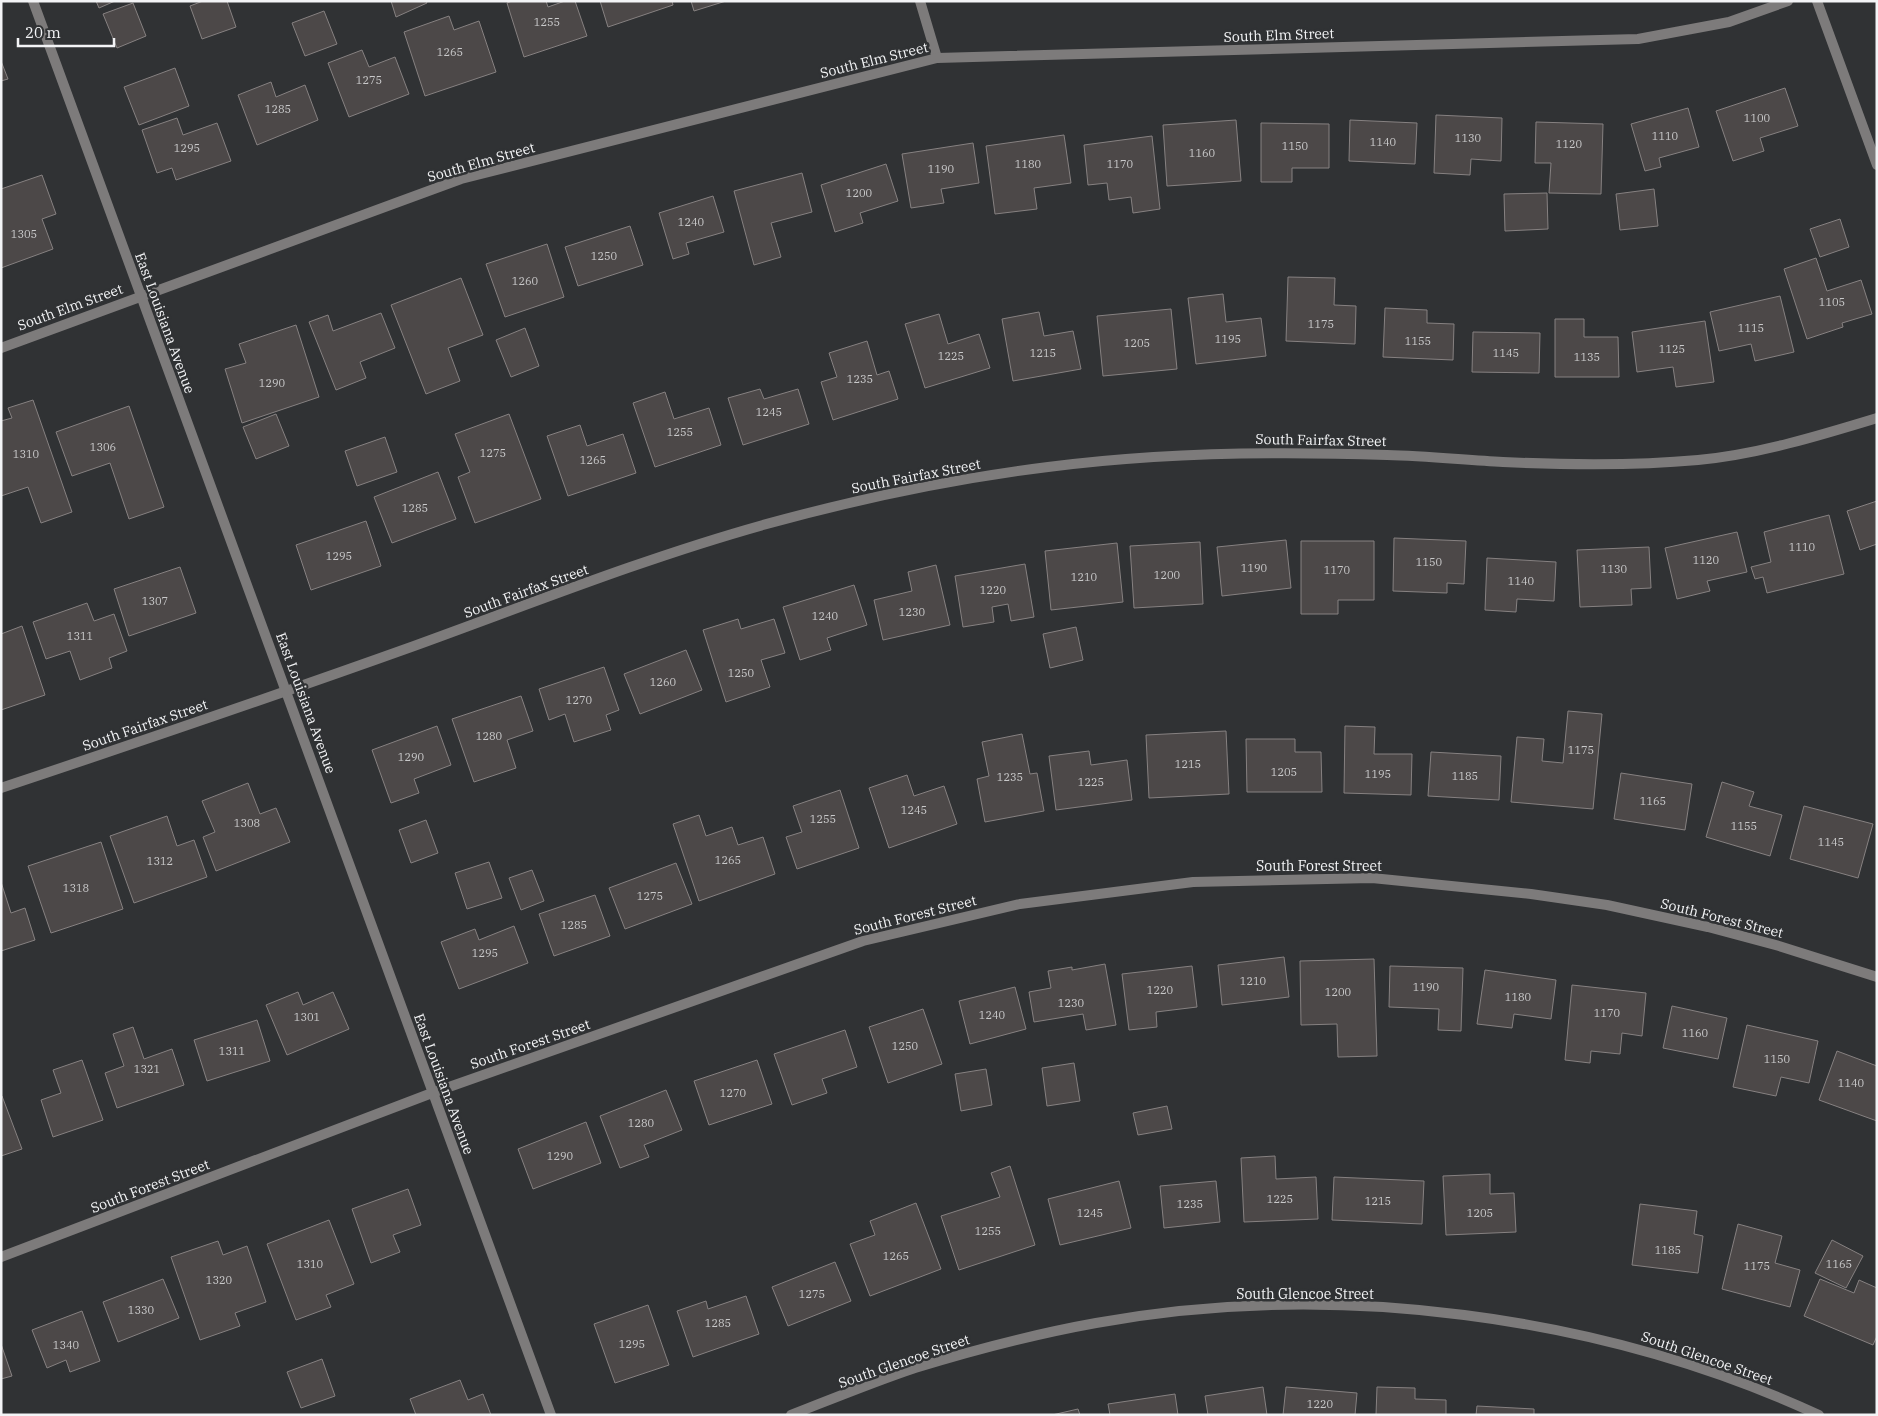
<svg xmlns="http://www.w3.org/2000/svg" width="1878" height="1416" viewBox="0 0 1878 1416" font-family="'IBM Plex Serif',serif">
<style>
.building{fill:#4c4848;stroke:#868181}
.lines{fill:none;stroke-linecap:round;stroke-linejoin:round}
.minor{stroke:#7d7b7b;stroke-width:10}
.tertiary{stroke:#7d7b7b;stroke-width:10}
.labels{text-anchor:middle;stroke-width:5;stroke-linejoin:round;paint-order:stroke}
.number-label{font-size:11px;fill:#c9c9ca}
.street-label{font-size:14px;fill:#f3f4f6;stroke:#303234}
</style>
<rect width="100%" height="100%" fill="#303234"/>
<g class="building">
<path d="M96 1H115L99 8Z"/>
<path d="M203 1H227L236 27 202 39 190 6Z"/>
<path d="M391 1H426L427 3 396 17Z"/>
<path d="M512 1H546L548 7 565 1H575L587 36 524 57 507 3Z"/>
<path d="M600 1H672L673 5 608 27Z"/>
<path d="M691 1H726L694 11Z"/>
<path d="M133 3 146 36 117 48 103 14Z"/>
<path d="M324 11 337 44 305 56 292 23Z"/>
<path d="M449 16 454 30 479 21 496 72 425 96 404 32Z"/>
<path d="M362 50 369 67 395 57 409 94 349 117 328 63Z"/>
<path d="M1 61 8 79 1 81Z"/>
<path d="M175 68 189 106 139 125 124 87Z"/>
<path d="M271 82 276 97 305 85 318 120 257 145 238 95Z"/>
<path d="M1785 88 1798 126 1760 138 1764 151 1733 161 1716 111Z"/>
<path d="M1688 108 1699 147 1659 158 1661 167 1645 171 1631 124Z"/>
<path d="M1436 115 1502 118 1501 161 1471 159 1470 175 1434 173Z"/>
<path d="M177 118 183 135 217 123 231 161 176 180 172 168 157 173 142 130Z"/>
<path d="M1236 120 1241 181 1167 186 1163 125Z"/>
<path d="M1350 120 1417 123 1415 164 1349 161Z"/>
<path d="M1536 122 1603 124 1601 194 1549 193 1551 163H1535Z"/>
<path d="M1261 123 1329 124V168H1292V182H1261Z"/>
<path d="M1064 135 1071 183 1034 188 1037 209 995 214 986 146Z"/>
<path d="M1152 136 1160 209 1133 213 1131 197 1109 200 1107 183 1088 185 1084 145Z"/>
<path d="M973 143 979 183 941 189 944 203 911 208 902 154Z"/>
<path d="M886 164 898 201 860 213 863 223 835 232 821 185Z"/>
<path d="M802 173 812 212 771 223 781 257 754 265 734 191Z"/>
<path d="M42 175 56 214 42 219 53 249 1 268V189Z"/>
<path d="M1654 189 1658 226 1620 230 1616 194Z"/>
<path d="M1547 193 1548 229 1505 231 1504 194Z"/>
<path d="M713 196 724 232 686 243 689 254 673 259 659 213Z"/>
<path d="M1840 219 1849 247 1820 257 1810 229Z"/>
<path d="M630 226 643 265 578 286 565 247Z"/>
<path d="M547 244 564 297 505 317 486 264Z"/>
<path d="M1816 258 1827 291 1861 280 1872 314 1842 323 1843 327 1807 339 1784 269Z"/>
<path d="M1288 277 1335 278 1334 305 1356 306 1355 344 1286 341Z"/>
<path d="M461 278 483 335 448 348 460 381 426 394 391 305Z"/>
<path d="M1223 294 1226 322 1261 318 1266 356 1196 364 1188 298Z"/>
<path d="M1780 296 1794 352 1755 361 1751 344 1719 351 1710 312Z"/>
<path d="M1385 308 1427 310V323L1454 324 1453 360 1383 357Z"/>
<path d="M1171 309 1177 369 1103 376 1097 316Z"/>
<path d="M1039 312 1044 336 1073 331 1081 369 1013 381 1002 319Z"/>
<path d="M381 313 395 348 360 362 366 378 336 390 309 322 328 315 333 331Z"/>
<path d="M939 314 948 344 979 334 990 368 925 388 905 324Z"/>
<path d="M1555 319H1584V337H1618L1619 377H1555Z"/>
<path d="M1705 321 1714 382 1676 387 1673 367 1637 372 1632 332Z"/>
<path d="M296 325 319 397 242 423 225 369 246 363 239 344Z"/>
<path d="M525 328 539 366 511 377 496 340Z"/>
<path d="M1473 332 1540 333 1539 373 1472 372Z"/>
<path d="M867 341 877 375 889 371 898 399 833 420 821 382 837 377 829 353Z"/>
<path d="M760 389 764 399 798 389 809 424 743 445 728 398Z"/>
<path d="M665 392 674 419 709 408 721 445 655 467 633 403Z"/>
<path d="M33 400 72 512 41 523 28 487 1 496V421L12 418 8 408Z"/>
<path d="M129 406 164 507 129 519 110 463 72 476 56 432Z"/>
<path d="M276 414 289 446 256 459 243 427Z"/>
<path d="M509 414 541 499 475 523 458 477 470 472 455 434Z"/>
<path d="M580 425 587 446 623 434 636 473 568 496 547 436Z"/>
<path d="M385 437 397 472 357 486 345 451Z"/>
<path d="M438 472 456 519 392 543 374 497Z"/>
<path d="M1877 501V544L1860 550 1847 511Z"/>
<path d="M1829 515 1844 574 1767 593 1763 577 1755 579 1751 567 1771 562 1764 532Z"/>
<path d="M366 521 381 566 311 590 296 545Z"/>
<path d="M1737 532 1747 572 1707 581 1710 591 1677 599 1665 548Z"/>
<path d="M1394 538 1466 541 1464 584 1447 583V593L1393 591Z"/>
<path d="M1286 540 1291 588 1222 596 1217 547Z"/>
<path d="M1301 541H1374V600H1338V614H1301Z"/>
<path d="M1200 542 1203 604 1134 608 1130 546Z"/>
<path d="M1117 543 1123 602 1051 610 1045 551Z"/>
<path d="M1649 547 1651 588 1631 589 1632 605 1580 607 1577 550Z"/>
<path d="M1487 558 1556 562 1554 601 1517 599 1516 612 1485 610Z"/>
<path d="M1025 564 1034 617 1011 621 1008 604 992 607 994 622 963 627 955 576Z"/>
<path d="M936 565 950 625 883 640 874 600 912 591 908 572Z"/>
<path d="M180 567 196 613 129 636 114 589Z"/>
<path d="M854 585 867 625 827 638 831 650 800 660 783 607Z"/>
<path d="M87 603 94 621 114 614 127 651 109 658 112 668 80 680 70 651 46 659 33 622Z"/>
<path d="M738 619 741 629 774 619 785 653 761 660 770 687 726 702 703 630Z"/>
<path d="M22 626 45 695 1 710V634Z"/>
<path d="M1076 627 1083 660 1050 668 1043 634Z"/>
<path d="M686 650 702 690 640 714 624 674Z"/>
<path d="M604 667 619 710 606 715 611 730 574 742 565 714 549 720 539 689Z"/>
<path d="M521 696 533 731 507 740 516 768 474 782 452 719Z"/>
<path d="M1568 711 1602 714 1593 809 1511 802 1517 737 1544 739 1542 761 1563 763Z"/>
<path d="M437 726 451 765 414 779 419 793 391 803 372 750Z"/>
<path d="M1345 726 1375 727 1374 754H1412L1411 795 1344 793Z"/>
<path d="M1226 731 1229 794 1149 798 1146 735Z"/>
<path d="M1022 734 1030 774 1037 773 1044 811 985 822 977 779 989 776 982 742Z"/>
<path d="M1246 739H1295V752H1321L1322 792H1247Z"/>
<path d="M1089 751 1091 765 1127 760 1132 800 1056 810 1049 756Z"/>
<path d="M1431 752 1501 756 1499 800 1428 796Z"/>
<path d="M1621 773 1692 784 1685 830 1614 819Z"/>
<path d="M907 775 914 796 944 786 957 824 889 848 869 788Z"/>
<path d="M1722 782 1754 792 1749 806 1782 815 1770 856 1706 837Z"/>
<path d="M248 783 260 814 276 808 290 842 216 871 203 837 215 832 202 801Z"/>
<path d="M840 790 859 848 797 869 786 837 802 832 793 806Z"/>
<path d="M1804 806 1873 824 1858 878 1790 859Z"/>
<path d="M699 815 706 836 732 827 738 845 763 837 775 874 699 901 673 824Z"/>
<path d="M167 816 177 846 194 840 207 877 134 903 110 836Z"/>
<path d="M426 820 438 853 411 863 399 830Z"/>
<path d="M101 842 123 909 51 933 28 866Z"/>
<path d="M489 862 502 898 467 909 455 873Z"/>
<path d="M676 863 692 904 625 929 609 888Z"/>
<path d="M532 870 544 901 521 910 509 878Z"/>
<path d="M1 882 11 913 25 908 35 940 1 951Z"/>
<path d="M595 895 610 936 554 956 539 914Z"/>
<path d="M514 926 528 963 459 989 441 942 475 929 479 940Z"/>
<path d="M1284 957 1289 997 1222 1005 1218 965Z"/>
<path d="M1374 959 1377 1056 1338 1057 1337 1024 1301 1025 1300 961Z"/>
<path d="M1105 964 1116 1025 1086 1030 1083 1014 1034 1022 1029 992 1051 988 1048 971 1072 967V970Z"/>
<path d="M1192 966 1197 1007 1156 1012 1157 1027 1129 1030 1122 974Z"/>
<path d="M1390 966 1463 968 1461 1031 1438 1030 1439 1009 1389 1007Z"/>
<path d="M1485 970 1556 980 1551 1019 1514 1014 1512 1028 1477 1024Z"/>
<path d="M1572 985 1646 993 1642 1036 1622 1033 1620 1054 1591 1051 1590 1063 1565 1060Z"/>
<path d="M1015 987 1026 1029 970 1044 959 1001Z"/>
<path d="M298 992 303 1005 333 992 349 1029 287 1055 266 1005Z"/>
<path d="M1672 1006 1727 1018 1718 1059 1663 1048Z"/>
<path d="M923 1009 942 1064 888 1083 869 1027Z"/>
<path d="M257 1020 270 1061 207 1081 194 1040Z"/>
<path d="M1747 1025 1818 1041 1809 1083 1781 1077 1776 1096 1733 1087Z"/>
<path d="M133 1027 144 1059 172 1049 184 1085 117 1108 105 1073 124 1066 113 1034Z"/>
<path d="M845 1030 857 1067 822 1079 827 1093 792 1105 774 1054Z"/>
<path d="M1837 1051 1877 1066V1121L1819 1100Z"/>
<path d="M82 1060 103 1120 53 1137 41 1100 61 1093 53 1070Z"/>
<path d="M757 1060 772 1104 709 1125 694 1081Z"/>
<path d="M1074 1063 1080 1101 1047 1106 1042 1068Z"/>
<path d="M986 1069 992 1105 961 1111 955 1074Z"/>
<path d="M666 1090 682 1130 644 1145 649 1157 620 1168 600 1116Z"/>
<path d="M2 1096 22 1149 1 1156V1097Z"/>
<path d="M1167 1106 1172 1129 1138 1135 1133 1113Z"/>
<path d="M586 1122 601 1163 533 1189 518 1149Z"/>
<path d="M1275 1156 1276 1179 1316 1177 1318 1219 1244 1222 1241 1158Z"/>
<path d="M1010 1166 1035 1245 959 1270 941 1216 1000 1197 991 1173Z"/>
<path d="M1490 1174V1194L1514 1193 1516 1232 1446 1235 1443 1176Z"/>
<path d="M1334 1177 1424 1181 1422 1224 1332 1220Z"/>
<path d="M1119 1181 1131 1228 1060 1245 1048 1199Z"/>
<path d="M1216 1181 1220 1222 1164 1228 1160 1186Z"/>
<path d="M408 1189 421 1225 393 1235 400 1252 371 1263 352 1209Z"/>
<path d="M916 1203 941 1269 870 1296 850 1244 875 1235 870 1221Z"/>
<path d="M1640 1204 1697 1211 1694 1234 1703 1236 1698 1273 1632 1265Z"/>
<path d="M329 1220 354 1284 326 1295 331 1307 296 1320 267 1244Z"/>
<path d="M1738 1224 1782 1236 1775 1263 1800 1270 1790 1307 1722 1289Z"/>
<path d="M1832 1240 1863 1256 1846 1288 1815 1273Z"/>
<path d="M218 1241 223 1255 247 1246 266 1302 235 1313 240 1326 200 1340 171 1257Z"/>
<path d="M835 1262 851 1301 788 1326 772 1287Z"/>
<path d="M163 1279 179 1318 118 1342 103 1302Z"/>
<path d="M1820 1279 1854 1293 1859 1280 1877 1288V1336L1873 1345 1804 1316Z"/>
<path d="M746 1296 759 1334 693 1357 677 1311 706 1301 708 1309Z"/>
<path d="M648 1305 669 1365 615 1383 594 1324Z"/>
<path d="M82 1311 100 1361 70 1372 66 1360 47 1368 32 1330Z"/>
<path d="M1 1344 12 1376 1 1379Z"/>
<path d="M322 1359 335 1396 301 1408 287 1372Z"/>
<path d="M460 1380 468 1400 483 1394 491 1415H416L410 1399Z"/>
<path d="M1263 1387 1267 1415H1208L1205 1396Z"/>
<path d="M1286 1387 1357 1393 1355 1415H1283Z"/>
<path d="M1377 1387 1415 1388V1399L1446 1400V1415H1376Z"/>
<path d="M1175 1394 1178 1415H1110L1108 1404Z"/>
<path d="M1477 1406 1534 1409V1415H1476Z"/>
<path d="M1078 1409 1080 1415H1052Z"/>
</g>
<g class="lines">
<g class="minor">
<path d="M920 1 937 58"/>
<path d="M1817 1 1877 165"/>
<path d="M1 348 461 179 937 58 1638 39 1729 22 1788 1"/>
<path d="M1 788C139 742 277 695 414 646 530 604 645 558 763 525 857 499 952 479 1048 467 1161 452 1274 451 1387 455 1426 456 1465 460 1503 462 1568 465 1633 466 1698 460 1759 454 1818 436 1877 418"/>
<path d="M1 1257 432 1093 863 941 1020 904 1193 882 1372 878 1531 894 1607 905 1708 927 1779 946 1877 977"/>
<path d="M791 1415C832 1399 873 1382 915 1368 974 1350 1035 1334 1096 1323 1333 1280 1600 1314 1819 1415"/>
</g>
<path class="tertiary" d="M33 1 551 1415"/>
</g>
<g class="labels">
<g class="number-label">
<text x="547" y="26">1255</text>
<text x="450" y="56">1265</text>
<text x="369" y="84">1275</text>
<text x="278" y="113">1285</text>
<text x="1757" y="122">1100</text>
<text x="1665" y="140">1110</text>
<text x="1468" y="142">1130</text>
<text x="1383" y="146">1140</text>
<text x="1569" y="148">1120</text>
<text x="1295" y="150">1150</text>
<text x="187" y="152">1295</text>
<text x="1202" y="157">1160</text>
<text x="1028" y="168">1180</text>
<text x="1120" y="168">1170</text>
<text x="941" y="173">1190</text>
<text x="859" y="197">1200</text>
<text x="691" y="226">1240</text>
<text x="24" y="238">1305</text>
<text x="604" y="260">1250</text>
<text x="525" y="285">1260</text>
<text x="1832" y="306">1105</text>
<text x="1321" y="328">1175</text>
<text x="1751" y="332">1115</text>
<text x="1228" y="343">1195</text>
<text x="1418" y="345">1155</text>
<text x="1137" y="347">1205</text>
<text x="1672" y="353">1125</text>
<text x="1043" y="357">1215</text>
<text x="1506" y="357">1145</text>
<text x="951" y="360">1225</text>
<text x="1587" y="361">1135</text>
<text x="860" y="383">1235</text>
<text x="272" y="387">1290</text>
<text x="769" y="416">1245</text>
<text x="680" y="436">1255</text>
<text x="103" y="451">1306</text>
<text x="493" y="457">1275</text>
<text x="26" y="458">1310</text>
<text x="593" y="464">1265</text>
<text x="415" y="512">1285</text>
<text x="1802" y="551">1110</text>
<text x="339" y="560">1295</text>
<text x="1706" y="564">1120</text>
<text x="1429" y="566">1150</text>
<text x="1254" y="572">1190</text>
<text x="1614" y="573">1130</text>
<text x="1337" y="574">1170</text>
<text x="1167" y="579">1200</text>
<text x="1084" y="581">1210</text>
<text x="1521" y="585">1140</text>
<text x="993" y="594">1220</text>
<text x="155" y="605">1307</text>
<text x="912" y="616">1230</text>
<text x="825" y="620">1240</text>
<text x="80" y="640">1311</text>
<text x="741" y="677">1250</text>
<text x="663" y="686">1260</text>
<text x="579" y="704">1270</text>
<text x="489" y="740">1280</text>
<text x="1581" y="754">1175</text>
<text x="411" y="761">1290</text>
<text x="1188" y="768">1215</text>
<text x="1284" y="776">1205</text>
<text x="1378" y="778">1195</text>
<text x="1465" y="780">1185</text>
<text x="1010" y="781">1235</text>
<text x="1091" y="786">1225</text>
<text x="1653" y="805">1165</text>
<text x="914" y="814">1245</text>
<text x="823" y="823">1255</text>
<text x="247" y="827">1308</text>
<text x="1744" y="830">1155</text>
<text x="1831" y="846">1145</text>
<text x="728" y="864">1265</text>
<text x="160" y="865">1312</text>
<text x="76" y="892">1318</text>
<text x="650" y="900">1275</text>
<text x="574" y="929">1285</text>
<text x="485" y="957">1295</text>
<text x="1253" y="985">1210</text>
<text x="1426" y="991">1190</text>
<text x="1160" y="994">1220</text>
<text x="1338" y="996">1200</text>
<text x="1518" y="1001">1180</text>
<text x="1071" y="1007">1230</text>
<text x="1607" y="1017">1170</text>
<text x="992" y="1019">1240</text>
<text x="307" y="1021">1301</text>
<text x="1695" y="1037">1160</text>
<text x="905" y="1050">1250</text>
<text x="232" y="1055">1311</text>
<text x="1777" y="1063">1150</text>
<text x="147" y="1073">1321</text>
<text x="1851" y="1087">1140</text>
<text x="733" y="1097">1270</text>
<text x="641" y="1127">1280</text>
<text x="560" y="1160">1290</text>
<text x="1280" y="1203">1225</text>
<text x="1378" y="1205">1215</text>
<text x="1190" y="1208">1235</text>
<text x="1090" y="1217">1245</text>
<text x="1480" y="1217">1205</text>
<text x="988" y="1235">1255</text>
<text x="1668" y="1254">1185</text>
<text x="896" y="1260">1265</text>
<text x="310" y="1268">1310</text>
<text x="1839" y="1268">1165</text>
<text x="1757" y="1270">1175</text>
<text x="219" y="1284">1320</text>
<text x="812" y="1298">1275</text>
<text x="141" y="1314">1330</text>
<text x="718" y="1327">1285</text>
<text x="632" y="1348">1295</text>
<text x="66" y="1349">1340</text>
<text x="1320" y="1408">1220</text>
</g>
<g class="street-label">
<text transform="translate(1279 35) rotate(-2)" y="5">South Elm Street</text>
<text transform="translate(874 60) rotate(-14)" y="5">South Elm Street</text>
<text transform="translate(481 162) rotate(-16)" y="5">South Elm Street</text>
<text transform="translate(70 307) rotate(-20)" y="5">South Elm Street</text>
<text transform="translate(165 323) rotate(70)" y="5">East Louisiana Avenue</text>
<text transform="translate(1321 440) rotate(1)" y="5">South Fairfax Street</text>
<text transform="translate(916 476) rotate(-11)" y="5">South Fairfax Street</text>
<text transform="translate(526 591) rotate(-20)" y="5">South Fairfax Street</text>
<text transform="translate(306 703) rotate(70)" y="5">East Louisiana Avenue</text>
<text transform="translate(145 725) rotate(-19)" y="5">South Fairfax Street</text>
<text x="1319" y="871">South Forest Street</text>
<text transform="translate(915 915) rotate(-14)" y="5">South Forest Street</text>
<text transform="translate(1722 918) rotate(14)" y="5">South Forest Street</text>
<text transform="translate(530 1044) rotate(-19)" y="5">South Forest Street</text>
<text transform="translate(444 1084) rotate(70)" y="5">East Louisiana Avenue</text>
<text transform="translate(150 1186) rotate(-21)" y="5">South Forest Street</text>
<text x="1305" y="1299">South Glencoe Street</text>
<text transform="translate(1707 1358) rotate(19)" y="5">South Glencoe Street</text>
<text transform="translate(904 1361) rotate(-19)" y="5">South Glencoe Street</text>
</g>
</g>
<rect width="1878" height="1416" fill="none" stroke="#f3f4f6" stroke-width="5"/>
<path d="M18 38v8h96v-8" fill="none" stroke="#f3f4f6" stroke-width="2.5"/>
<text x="25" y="38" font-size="15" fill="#f3f4f6" stroke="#303234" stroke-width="4" paint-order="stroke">20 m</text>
</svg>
